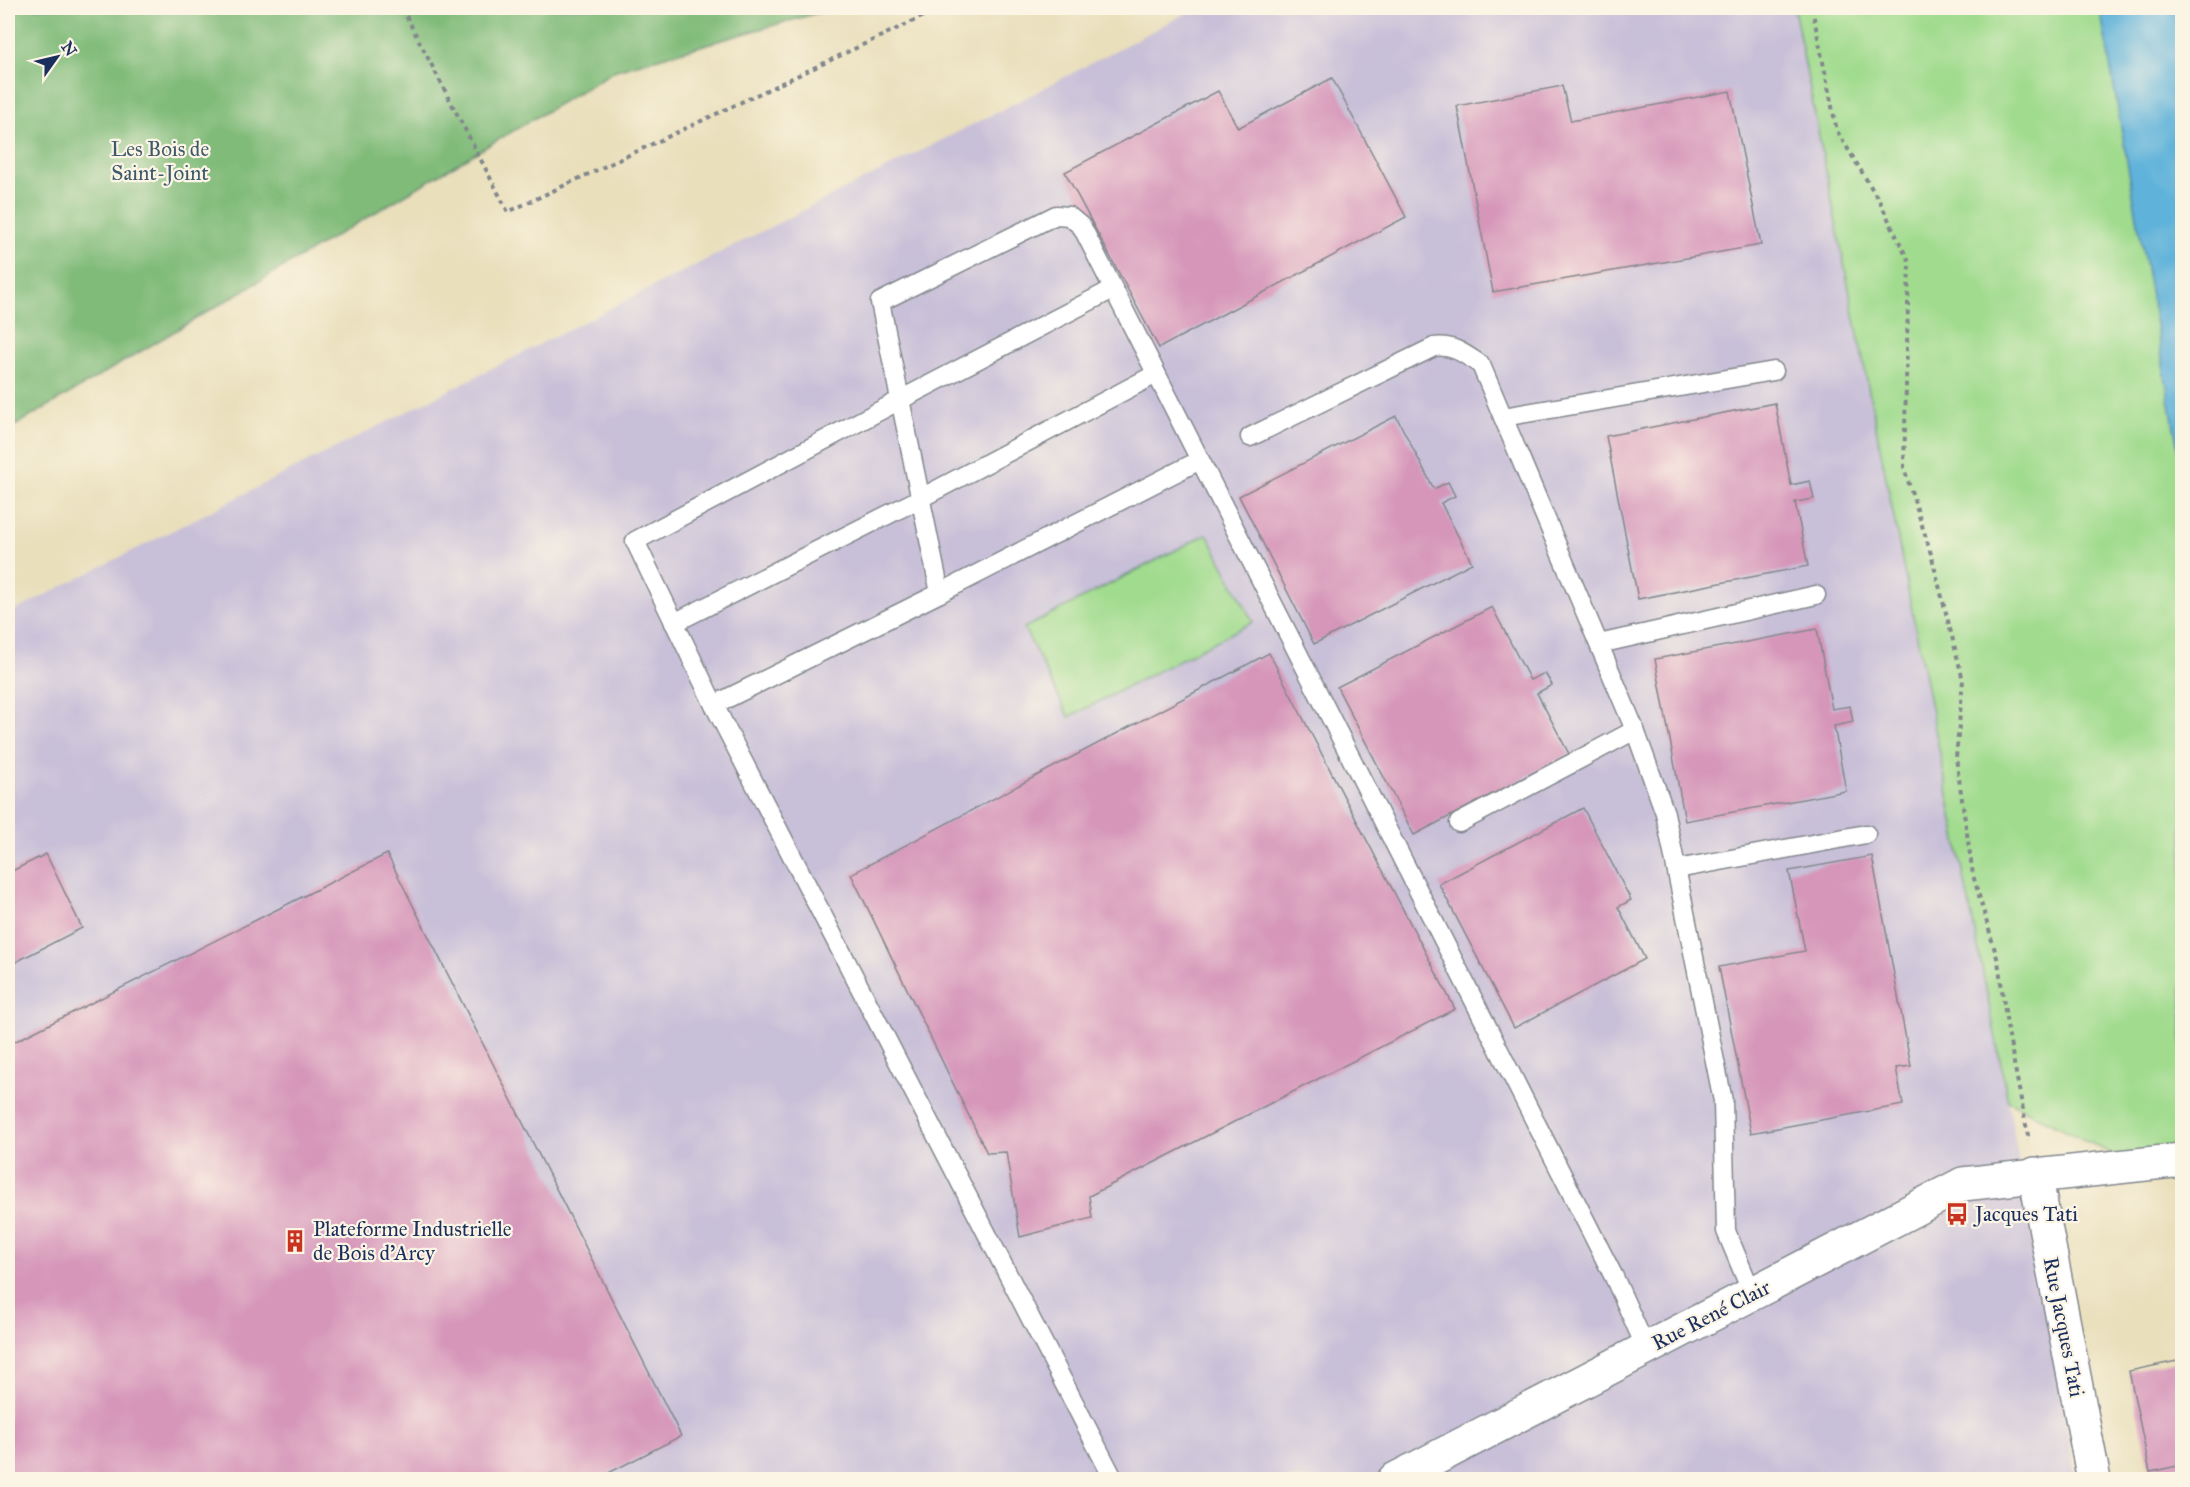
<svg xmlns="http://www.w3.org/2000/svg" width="2190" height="1487" viewBox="0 0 2190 1487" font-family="'IM FELL Great Primer',serif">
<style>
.industrial{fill:#c8bfd8}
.green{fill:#a0db8e;stroke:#5e8576;stroke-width:1.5}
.forest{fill:#80bb79;stroke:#4e756c;stroke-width:1.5}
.water{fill:#5eb2da;stroke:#3c709c;stroke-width:1.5}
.building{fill:#d696ba}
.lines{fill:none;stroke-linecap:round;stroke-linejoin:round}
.lane-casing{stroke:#82878c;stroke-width:21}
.street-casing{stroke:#82878c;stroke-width:36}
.path{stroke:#82878c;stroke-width:4;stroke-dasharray:4.5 4.5;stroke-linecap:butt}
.lane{stroke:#fff;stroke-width:18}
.street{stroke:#fff;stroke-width:33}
.labels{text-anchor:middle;stroke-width:4.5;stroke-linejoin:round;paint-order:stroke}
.park-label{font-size:21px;fill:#3c5a6a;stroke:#fcf5e5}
.poi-label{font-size:21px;fill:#1b2f5e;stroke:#fcf5e5;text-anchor:start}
.street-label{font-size:21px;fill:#1b2f5e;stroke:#fcf5e5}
</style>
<rect width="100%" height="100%" fill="#fcf5e5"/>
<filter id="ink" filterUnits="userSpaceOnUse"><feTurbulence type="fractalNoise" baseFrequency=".0167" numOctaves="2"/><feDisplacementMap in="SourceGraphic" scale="12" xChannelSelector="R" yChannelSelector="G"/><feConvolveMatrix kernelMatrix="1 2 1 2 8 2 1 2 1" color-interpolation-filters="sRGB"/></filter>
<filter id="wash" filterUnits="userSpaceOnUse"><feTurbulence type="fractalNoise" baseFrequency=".008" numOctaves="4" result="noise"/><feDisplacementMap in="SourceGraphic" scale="24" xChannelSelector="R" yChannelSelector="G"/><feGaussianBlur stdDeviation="1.35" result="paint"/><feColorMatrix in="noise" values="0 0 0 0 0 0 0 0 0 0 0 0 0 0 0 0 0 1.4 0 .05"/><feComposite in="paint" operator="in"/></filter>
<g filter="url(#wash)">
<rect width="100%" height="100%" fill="#e9dfbb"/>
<path class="industrial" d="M1196 8H1794L2008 1101 2076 1479 8 1480V614L1021 100Z"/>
<g class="green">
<path d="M1794 8H2182V1185L2159 1178 2008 1101Z"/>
<path d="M1207 534 1253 622 1069 717 1024 628Z"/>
</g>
<path class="forest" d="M8 8H835L616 70 8 430Z"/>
<path class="water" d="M2100 8H2182V472Z"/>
<g id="blocks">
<g class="building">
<path d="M1332 78 1406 217 1159 348 1065 172 1218 91 1238 128Z"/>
<path d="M1562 86 1571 121 1730 91 1761 245 1493 292 1457 106Z"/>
<path d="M1775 403 1791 485 1810 481 1814 499 1795 502 1808 566 1638 599 1606 436Z"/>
<path d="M1396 416 1434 489 1448 482 1455 496 1441 503 1472 563 1314 644 1239 496Z"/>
<path d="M1492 607 1530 680 1545 673 1552 685 1537 693 1569 754 1414 835 1337 687Z"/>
<path d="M1817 629 1832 709 1850 706 1853 722 1834 726 1846 791 1685 821 1655 659Z"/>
<path d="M1269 653 1455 1009 1089 1196 1092 1218 1020 1237 1006 1152 987 1153 851 874Z"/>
<path d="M1583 808 1631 900 1618 907 1645 959 1514 1028 1439 884Z"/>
<path d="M46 854 82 928 8 966V873Z"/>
<path d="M387 854 681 1436 595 1480H8V1045Z"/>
<path d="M1872 856 1911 1066 1896 1068 1903 1105 1751 1133 1719 967 1805 951 1789 871Z"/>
<path d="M2182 1360V1465L2150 1472 2129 1371Z"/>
</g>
</g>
</g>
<g filter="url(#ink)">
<use href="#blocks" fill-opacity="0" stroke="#82878c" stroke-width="1.5"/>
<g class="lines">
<g class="lane-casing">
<g id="lane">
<path d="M1113 289 900 400 635 541 714 705 1114 1480"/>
<path d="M1503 417 1774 371"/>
<path d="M1250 437 1434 347C1453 344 1466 355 1481 365L1635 730 1665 813 1723 1101 1726 1231 1752 1293"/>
<path d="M1200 460 940 593 880 302 1056 215 1069 216 1082 227 1614 1277 1646 1348"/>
<path d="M674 623 921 498 1156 374"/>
<path d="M1599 644 1816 595"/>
<path d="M714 705 940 593"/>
<path d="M1459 823 1635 730"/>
<path d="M1677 869 1866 834"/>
</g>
</g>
<g class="street-casing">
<g id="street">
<path d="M2035 1174 2094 1480"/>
<path d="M1394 1480 1963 1184 2182 1160"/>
</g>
</g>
<g class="path">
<path d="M402 8 508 212 941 8"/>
<path d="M1812 8 1837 131 1880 202 1909 262 1904 468 1931 554 1963 680 1956 758 1973 875 1998 961 2008 1032 2029 1141"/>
</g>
<use href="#lane" class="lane"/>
<use href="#street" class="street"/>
</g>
</g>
<defs>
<g id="bus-bare" transform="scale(1.8)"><path d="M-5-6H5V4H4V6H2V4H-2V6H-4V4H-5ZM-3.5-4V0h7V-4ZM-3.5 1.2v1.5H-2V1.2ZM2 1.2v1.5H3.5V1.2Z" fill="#c8321e" stroke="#fcf5e5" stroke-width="2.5" paint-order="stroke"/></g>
<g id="building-bare" transform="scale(1.8)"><path d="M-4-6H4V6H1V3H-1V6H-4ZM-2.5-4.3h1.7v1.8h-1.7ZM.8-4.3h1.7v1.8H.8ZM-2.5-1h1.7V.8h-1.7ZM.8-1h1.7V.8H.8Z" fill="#c8321e" stroke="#fcf5e5" stroke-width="2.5" paint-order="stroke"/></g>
</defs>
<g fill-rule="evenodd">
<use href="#bus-bare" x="1957" y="1214"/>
<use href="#building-bare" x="295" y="1241"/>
</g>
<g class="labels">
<g class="park-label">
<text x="160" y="156">Les Bois de<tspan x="160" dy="24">Saint-Joint</tspan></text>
</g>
<g class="poi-label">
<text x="1975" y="1221">Jacques Tati</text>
<text x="313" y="1236">Plateforme Industrielle<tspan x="313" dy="24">de Bois d'Arcy</tspan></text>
</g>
<g class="street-label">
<text transform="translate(1711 1315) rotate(-27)" y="7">Rue René Clair</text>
<text transform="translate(2064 1327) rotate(79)" y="7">Rue Jacques Tati</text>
</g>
</g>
<rect width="2190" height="1487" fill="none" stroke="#fcf5e5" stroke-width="30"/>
<g transform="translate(57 57) rotate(56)" stroke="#fcf5e5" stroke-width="4.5" paint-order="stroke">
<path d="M0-4.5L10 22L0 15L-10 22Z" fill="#1b2f5e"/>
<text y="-9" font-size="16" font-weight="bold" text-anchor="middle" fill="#1b2f5e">N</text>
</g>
</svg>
